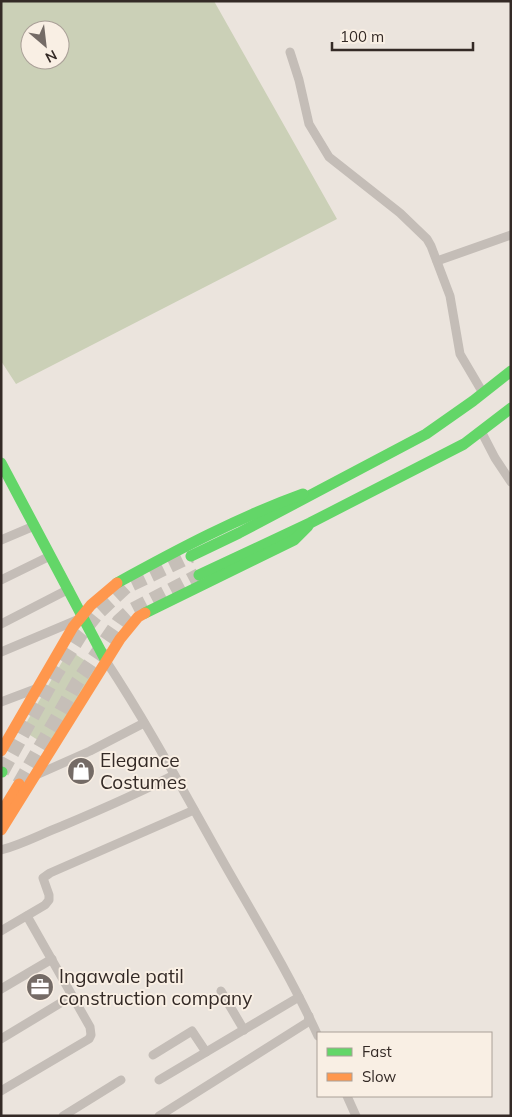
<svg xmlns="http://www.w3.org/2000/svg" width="512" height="1117" viewBox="0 0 512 1117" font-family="Mulish,sans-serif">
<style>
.green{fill:#cbd0b7;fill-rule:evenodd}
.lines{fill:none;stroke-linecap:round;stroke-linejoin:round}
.primary-tunnel{stroke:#c6bfb8;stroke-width:14;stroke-dasharray:14 7;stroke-linecap:butt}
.street{stroke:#c4bdb7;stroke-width:9}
.fast{stroke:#63d668;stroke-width:11}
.slow{stroke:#ff974d;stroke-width:11}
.labels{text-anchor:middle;stroke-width:4;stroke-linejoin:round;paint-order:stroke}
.poi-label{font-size:19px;fill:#342a26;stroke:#f9efe4;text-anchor:start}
</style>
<rect width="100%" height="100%" fill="#ebe4dd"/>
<g class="green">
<path d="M1 1H214L337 219 16 384 1 361ZM30 30H60V60H30Z"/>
<path d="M69 650 99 670 49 747 22 730Z"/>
</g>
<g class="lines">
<g class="primary-tunnel">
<path d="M2 772 56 674 81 634 98 613 126 587 191 556"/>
<path d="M19 784 78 681 119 621 130 611 199 575"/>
</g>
<g class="street">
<path d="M290 52 299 80 309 124 329 157 400 213 427 239 431 246 450 296 460 354 483 393"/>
<path d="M437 261 511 235"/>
<path d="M481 431 495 458 511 482"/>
<path d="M1 540 34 526"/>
<path d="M1 580 50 556"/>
<path d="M1 624 69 589"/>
<path d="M1 652 77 620"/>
<path d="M106 661C149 726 186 796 225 865 257 921 291 977 318 1036"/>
<path d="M1 702 38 688"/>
<path d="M34 776 90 751 144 723"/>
<path d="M1 850C23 844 41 834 62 826 100 810 137 794 174 775"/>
<path d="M1 931 45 905 49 900V895L43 878 50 873 194 810"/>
<path d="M1 989 52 959"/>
<path d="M221 991 244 1030"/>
<path d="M1 1039 72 996"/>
<path d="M153 1055 192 1031 206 1052"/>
<path d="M159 1080 299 997"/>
<path d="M1 1091 89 1039 91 1035 90 1027 27 916"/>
<path d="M347 1096 356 1116"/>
<path d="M63 1116 121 1080"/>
<path d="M159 1116 308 1022 309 1016"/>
</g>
<g class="fast">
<path d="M1 463 106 661"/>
<path d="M191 556 239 533 426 434 473 401 511 371"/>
<path d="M199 575 310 523 464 444 511 408"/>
<path d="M117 583C177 550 239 517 303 494"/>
<path d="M145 613 294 540 308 526"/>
<path d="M1 772H2"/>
</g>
<g class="slow">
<path d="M1 751 73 627 91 605 117 583"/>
<path d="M1 813 19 784"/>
<path d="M1 830 120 639 138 617 145 613"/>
</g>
</g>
<defs>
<g id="shop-disc" transform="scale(1.4375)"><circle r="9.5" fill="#746b66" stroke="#f9efe4"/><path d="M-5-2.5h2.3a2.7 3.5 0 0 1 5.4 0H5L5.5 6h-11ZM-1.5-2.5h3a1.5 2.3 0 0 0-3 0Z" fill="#fff"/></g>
<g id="office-disc" transform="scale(1.4375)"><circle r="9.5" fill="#746b66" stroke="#f9efe4"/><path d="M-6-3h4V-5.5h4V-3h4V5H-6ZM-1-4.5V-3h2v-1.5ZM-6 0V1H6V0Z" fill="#fff"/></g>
</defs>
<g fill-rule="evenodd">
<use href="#shop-disc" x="81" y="771"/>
<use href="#office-disc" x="40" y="987"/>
</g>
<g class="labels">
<g class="poi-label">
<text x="100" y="767">Elegance<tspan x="100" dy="22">Costumes</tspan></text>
<text x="59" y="983">Ingawale patil<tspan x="59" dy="22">construction company</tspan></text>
</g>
</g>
<rect width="512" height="1117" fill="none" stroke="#342a26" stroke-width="5"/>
<rect x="317" y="1032" width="175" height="65" fill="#f9efe4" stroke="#aaa098"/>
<rect x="327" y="1048" width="25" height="8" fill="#63d668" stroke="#aaa098"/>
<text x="362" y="1057" font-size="15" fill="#342a26">Fast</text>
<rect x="327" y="1073" width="25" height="8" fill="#ff974d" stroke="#aaa098"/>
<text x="362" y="1082" font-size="15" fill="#342a26">Slow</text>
<g transform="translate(45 45) rotate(152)"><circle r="24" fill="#f9efe4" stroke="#aaa098"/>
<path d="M0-4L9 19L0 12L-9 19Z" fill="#746b66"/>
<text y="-8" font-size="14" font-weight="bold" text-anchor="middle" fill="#342a26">N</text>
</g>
<path d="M332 42v8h141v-8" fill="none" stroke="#342a26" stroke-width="2.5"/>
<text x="340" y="42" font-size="15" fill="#342a26" stroke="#f9efe4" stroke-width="4" paint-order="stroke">100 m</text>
</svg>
